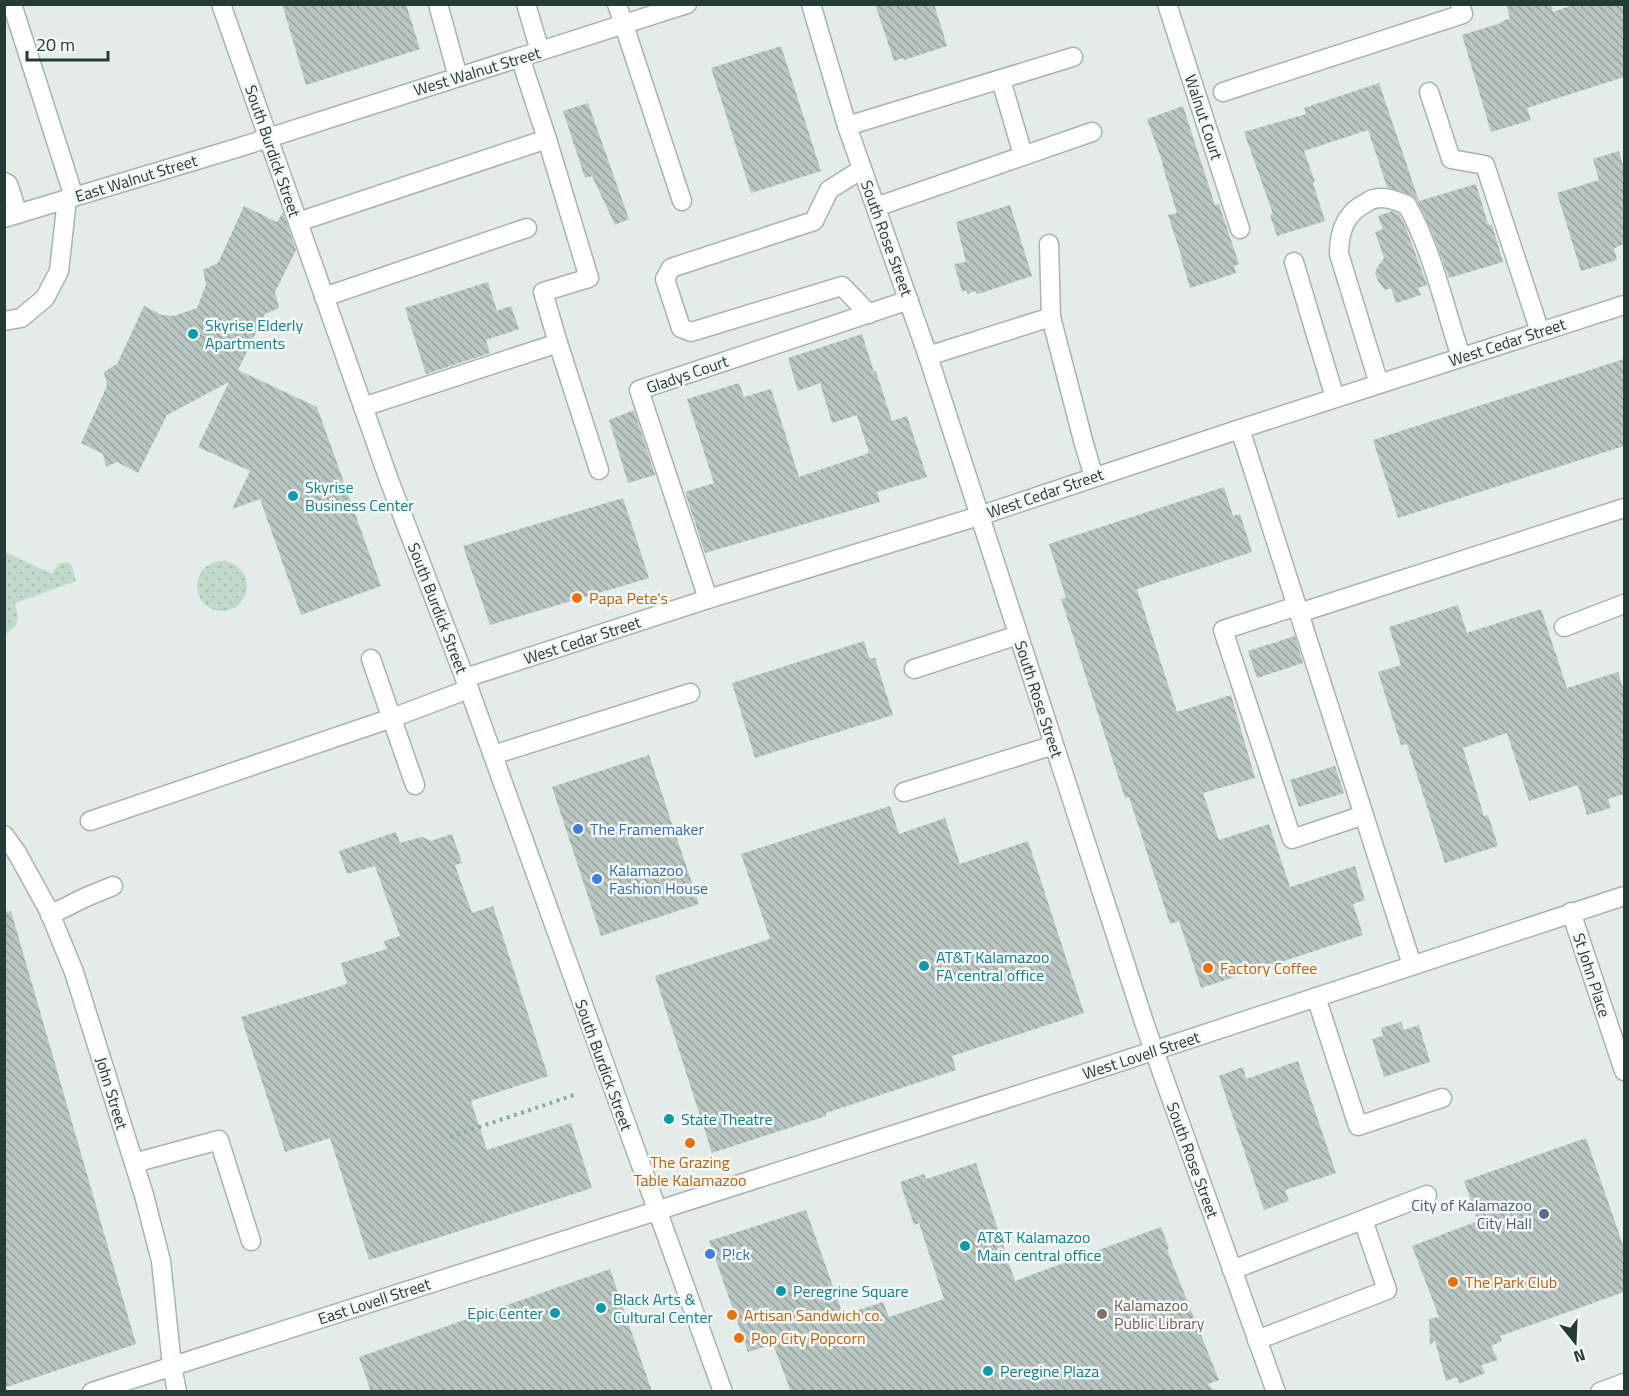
<svg xmlns="http://www.w3.org/2000/svg" width="1629" height="1396" viewBox="0 0 1629 1396" font-family="'Titillium Web',sans-serif">
<style>
.grass{fill:url(#grass-dots)}
.building{fill:url(#building-back-hatch)}
.lines{fill:none;stroke-linecap:round;stroke-linejoin:round}
.minor-casing{stroke:#a7b3b0;stroke-width:21}
.path{stroke:#88aba4;stroke-width:4;stroke-dasharray:3 4.5;stroke-linecap:butt}
.minor{stroke:#fff;stroke-width:18}
.culture-dot{fill:#0f9aa8;stroke:#f4f8f7;stroke-width:2}
.food-dot{fill:#e8710a;stroke:#f4f8f7;stroke-width:2}
.shop-dot{fill:#3f7fe0;stroke:#f4f8f7;stroke-width:2}
.service-dot{fill:#5c6f8a;stroke:#f4f8f7;stroke-width:2}
.education-dot{fill:#8d6e63;stroke:#f4f8f7;stroke-width:2}
.labels{text-anchor:middle;stroke-width:5;stroke-linejoin:round;paint-order:stroke}
.street-label{font-size:16px;fill:#253b37;stroke:#f4f8f7}
.culture-label{font-size:16px;fill:#0d838f;stroke:#f4f8f7;text-anchor:start}
.food-label{font-size:16px;fill:#c56008;stroke:#f4f8f7;text-anchor:start}
.shop-label{font-size:16px;fill:#366cbe;stroke:#f4f8f7;text-anchor:start}
.service-label{font-size:16px;fill:#4e5e75;stroke:#f4f8f7;text-anchor:end}
.education-label{font-size:16px;fill:#785e54;stroke:#f4f8f7;text-anchor:start}
</style>
<defs>
<pattern id="grass-dots" width="8" height="8" patternUnits="userSpaceOnUse" patternTransform="scale(1.5)"><rect width="8" height="8" fill="#bfdac9"/><path d="M2 2h.1M6 6h.1" fill="none" stroke="#a4bcad" stroke-width="1.8" stroke-linecap="round"/></pattern>
<pattern id="building-back-hatch" width="6" height="6" patternUnits="userSpaceOnUse" patternTransform="scale(1.5)"><rect width="6" height="6" fill="#b9c6c2"/><path d="M-1 5l2 2M0 0l6 6M5-1l2 2" fill="none" stroke="#96a29e"/></pattern>
</defs>
<rect width="100%" height="100%" fill="#e4ece9"/>
<g class="grass">
<path d="M5 552 52 574 58 564 68 562 72 566 76 581 15 603C18 619 22 624 5 634Z"/>
<circle cx="222" cy="586" r="25"/>
</g>
<g class="building">
<path d="M282 4H406L420 49 306 85Z"/>
<path d="M875 4H934L947 46 904 60V58L894 61Z"/>
<path d="M1506 4H1551L1553 12 1576 4H1624V77L1527 108 1531 120 1491 132 1462 35 1501 23V22L1510 18Z"/>
<path d="M781 46 821 171 751 193 711 68Z"/>
<path d="M1379 83 1419 201 1476 184 1488 224 1492 225 1503 262 1449 278 1434 237 1417 200 1411 195 1387 187 1368 130 1304 151 1315 182 1313 183 1325 221 1277 236 1270 215 1273 214 1244 132 1306 114 1304 108Z"/>
<path d="M588 103 629 219 615 225 592 176 585 178 563 111Z"/>
<path d="M1183 106 1215 205 1219 204 1239 264 1234 266 1236 273 1190 288 1181 258H1182L1168 215 1177 213 1162 164H1163L1147 119Z"/>
<path d="M1619 151 1624 168V244L1614 248 1617 260 1581 271 1557 193 1599 180 1593 159Z"/>
<path d="M1010 205 1032 276 978 294 975 291 968 294 966 290 962 292 954 264 966 262 956 222Z"/>
<path d="M244 206 277 222 283 212 296 250 275 292 279 308 265 314 238 370 317 407 381 586 301 615 260 499 232 509 250 471 198 447 229 382 167 415 138 473 117 462 106 467 103 454 81 443 107 386 104 372 117 364 144 306 162 315 174 316 197 308 206 285 203 270 218 263Z"/>
<path d="M1392 211 1399 214 1406 228 1427 285 1418 288 1421 295 1396 303 1391 288 1385 290 1378 281 1375 273 1378 266 1384 258 1375 232 1383 229 1378 216Z"/>
<path d="M488 282 497 311 511 306 519 329 486 340 490 353 426 374 405 308Z"/>
<path d="M862 334 874 372 876 371 892 421 907 416 927 477 877 492 880 502 705 553 685 492 714 483 687 399 739 383 744 397 771 389 799 477 869 453 857 415 832 423 820 383 798 391 788 358Z"/>
<path d="M1624 359V446L1398 518 1373 440Z"/>
<path d="M634 410 655 475 628 483 609 420Z"/>
<path d="M1224 487 1233 516 1240 514 1252 552 1137 589 1177 712 1231 695 1255 778 1203 793 1219 840 1269 824 1290 887 1355 866 1365 900 1353 904 1363 935 1201 988 1179 921 1170 924 1129 797 1125 798 1061 599 1066 598 1049 544Z"/>
<path d="M623 498 649 578 490 625 463 546Z"/>
<path d="M1458 605 1467 633 1541 609 1567 688 1618 672 1624 691V794L1608 799 1611 808 1587 815 1578 785 1529 801 1507 733 1463 748 1484 816 1488 815 1498 846 1445 863 1407 744 1401 745 1378 672 1401 665 1389 627Z"/>
<path d="M1295 636 1303 663 1257 678 1248 651Z"/>
<path d="M864 641 869 658H875L893 715 755 758 732 683Z"/>
<path d="M649 755 699 904 601 936 552 787Z"/>
<path d="M1335 766 1344 793 1299 807 1290 780Z"/>
<path d="M890 806 899 834 945 818 960 864 1028 841 1084 1013 952 1056 956 1070 826 1113V1116L712 1153 655 976 770 939 741 854Z"/>
<path d="M396 832 400 843 422 837 431 841 452 834 462 863 455 865 472 913 493 906 548 1076 471 1101 487 1150 571 1123 592 1188 369 1260 330 1138 285 1152 241 1017 347 984 341 963 387 949 384 941 400 936 375 866 347 874 339 851Z"/>
<path d="M11 911 136 1344 4 1388V912Z"/>
<path d="M1401 1022 1404 1030 1419 1025 1430 1062 1384 1077 1372 1039 1383 1036 1381 1028Z"/>
<path d="M1298 1061 1336 1173 1285 1190 1289 1201 1264 1210 1219 1076 1243 1067 1246 1079Z"/>
<path d="M1586 1138 1624 1248V1292L1500 1336 1502 1341 1491 1346 1498 1360 1481 1365 1485 1373 1459 1384 1457 1377 1446 1381 1435 1341 1430 1345 1429 1319 1439 1317 1412 1246 1478 1221 1464 1181Z"/>
<path d="M976 1163 1015 1281 1161 1227 1169 1248 1167 1250 1219 1380 1208 1384 1215 1392H791L773 1344 748 1352 709 1241 806 1210 843 1315 883 1302 889 1317 944 1299 919 1223 914 1225 900 1182 924 1174 926 1179Z"/>
<path d="M610 1269 652 1392H371L359 1357Z"/>
</g>
<g class="lines">
<g class="minor-casing">
<g id="minor">
<path d="M12 4 74 197"/>
<path d="M221 4 389 480 469 689 723 1392"/>
<path d="M438 4 458 77"/>
<path d="M526 4 540 51"/>
<path d="M617 4 682 201"/>
<path d="M811 4 847 126 928 356 1145 1025 1276 1392"/>
<path d="M1167 4 1240 229"/>
<path d="M1001 80 1023 155"/>
<path d="M1223 92 1463 14 1460 4"/>
<path d="M1429 92 1451 159 1485 165 1540 332"/>
<path d="M847 126 1073 57"/>
<path d="M547 139 589 278 543 292 558 343"/>
<path d="M862 169 829 190 814 221 671 268 665 279 681 328 691 332 842 286 869 314"/>
<path d="M4 182 8 184 18 214"/>
<path d="M876 207 1092 132"/>
<path d="M4 218 237 148 687 4"/>
<path d="M298 222 547 139 520 57"/>
<path d="M1049 244 1051 317"/>
<path d="M1294 262 1335 398"/>
<path d="M324 297 527 228"/>
<path d="M4 321 21 318 45 298 59 271 67 199"/>
<path d="M928 356 1051 317 1084 444 1094 477"/>
<path d="M1379 384 1339 254C1339 232 1345 213 1366 203 1369 201 1371 199 1374 199 1385 196 1397 201 1407 205 1433 252 1444 306 1461 357"/>
<path d="M363 407 558 343 599 470"/>
<path d="M1240 429 1412 965"/>
<path d="M708 599 639 390 909 300"/>
<path d="M1297 606 1223 630 1292 839 1364 815"/>
<path d="M1299 613 1624 508"/>
<path d="M1564 627 1624 604"/>
<path d="M371 659 415 785"/>
<path d="M914 669 1018 635"/>
<path d="M465 678 708 599 979 516 1240 429 1624 305"/>
<path d="M493 755 690 693"/>
<path d="M904 792 1054 745"/>
<path d="M90 821 392 718 469 689"/>
<path d="M4 835 17 853 49 911 74 972 144 1195 161 1261 172 1366 177 1392"/>
<path d="M1571 912 1624 1071"/>
<path d="M50 915 84 898 113 886"/>
<path d="M1316 997 1358 1126 1442 1098"/>
<path d="M134 1163 219 1140 251 1241"/>
<path d="M1232 1270 1427 1195"/>
<path d="M1257 1340 1387 1290 1363 1220"/>
<path d="M92 1392 1083 1074 1624 896"/>
<path d="M1600 1392 1624 1383"/>
</g>
</g>
<path class="path" d="M450 1137 577 1094"/>
<use href="#minor" class="minor"/>
</g>
<g class="culture-dot">
<circle cx="193" cy="334" r="6"/>
<circle cx="293" cy="496" r="6"/>
<circle cx="924" cy="966" r="6"/>
<circle cx="669" cy="1119" r="6"/>
<circle cx="965" cy="1246" r="6"/>
<circle cx="781" cy="1291" r="6"/>
<circle cx="601" cy="1308" r="6"/>
<circle cx="555" cy="1313" r="6"/>
<circle cx="988" cy="1371" r="6"/>
</g>
<g class="food-dot">
<circle cx="577" cy="598" r="6"/>
<circle cx="1208" cy="968" r="6"/>
<circle cx="690" cy="1143" r="6"/>
<circle cx="1453" cy="1282" r="6"/>
<circle cx="732" cy="1315" r="6"/>
<circle cx="739" cy="1338" r="6"/>
</g>
<g class="shop-dot">
<circle cx="578" cy="829" r="6"/>
<circle cx="597" cy="879" r="6"/>
<circle cx="710" cy="1254" r="6"/>
</g>
<circle class="service-dot" cx="1544" cy="1214" r="6"/>
<circle class="education-dot" cx="1102" cy="1314" r="6"/>
<g class="labels">
<g class="street-label">
<text transform="translate(477 71) rotate(-17)" y="6">West Walnut Street</text>
<text transform="translate(1204 117) rotate(72)" y="6">Walnut Court</text>
<text transform="translate(273 151) rotate(71)" y="6">South Burdick Street</text>
<text transform="translate(136 178) rotate(-17)" y="6">East Walnut Street</text>
<text transform="translate(887 238) rotate(70)" y="6">South Rose Street</text>
<text transform="translate(1507 342) rotate(-18)" y="6">West Cedar Street</text>
<text transform="translate(687 374) rotate(-19)" y="6">Gladys Court</text>
<text transform="translate(1045 493) rotate(-19)" y="6">West Cedar Street</text>
<text transform="translate(438 608) rotate(69)" y="6">South Burdick Street</text>
<text transform="translate(582 640) rotate(-18)" y="6">West Cedar Street</text>
<text transform="translate(1039 699) rotate(72)" y="6">South Rose Street</text>
<text transform="translate(1592 975) rotate(72)" y="6">St John Place</text>
<text transform="translate(1141 1055) rotate(-18)" y="6">West Lovell Street</text>
<text transform="translate(604 1065) rotate(70)" y="6">South Burdick Street</text>
<text transform="translate(112 1093) rotate(73)" y="6">John Street</text>
<text transform="translate(1193 1160) rotate(70)" y="6">South Rose Street</text>
<text transform="translate(374 1301) rotate(-18)" y="6">East Lovell Street</text>
</g>
<g class="culture-label">
<text x="205" y="331">Skyrise Elderly<tspan x="205" dy="18">Apartments</tspan></text>
<text x="305" y="493">Skyrise<tspan x="305" dy="18">Business Center</tspan></text>
<text x="936" y="963">AT&amp;T Kalamazoo<tspan x="936" dy="18">FA central office</tspan></text>
<text x="681" y="1125">State Theatre</text>
<text x="977" y="1243">AT&amp;T Kalamazoo<tspan x="977" dy="18">Main central office</tspan></text>
<text x="793" y="1297">Peregrine Square</text>
<text x="613" y="1305">Black Arts &amp;<tspan x="613" dy="18">Cultural Center</tspan></text>
<text x="543" y="1319" text-anchor="end">Epic Center</text>
<text x="1000" y="1377">Peregine Plaza</text>
</g>
<g class="food-label">
<text x="589" y="604">Papa Pete's</text>
<text x="1220" y="974">Factory Coffee</text>
<text x="690" y="1168" text-anchor="middle">The Grazing<tspan x="690" dy="18">Table Kalamazoo</tspan></text>
<text x="1465" y="1288">The Park Club</text>
<text x="744" y="1321">Artisan Sandwich co.</text>
<text x="751" y="1344">Pop City Popcorn</text>
</g>
<g class="shop-label">
<text x="590" y="835">The Framemaker</text>
<text x="609" y="876">Kalamazoo<tspan x="609" dy="18">Fashion House</tspan></text>
<text x="722" y="1260">P!ck</text>
</g>
<g class="service-label">
<text x="1532" y="1211">City of Kalamazoo<tspan x="1532" dy="18">City Hall</tspan></text>
</g>
<g class="education-label">
<text x="1114" y="1311">Kalamazoo<tspan x="1114" dy="18">Public Library</tspan></text>
</g>
</g>
<rect width="1629" height="1396" fill="none" stroke="#253b37" stroke-width="12"/>
<g transform="translate(1575 1342) rotate(162)" stroke="#f4f8f7" stroke-width="4.5" paint-order="stroke">
<path d="M0-4.5L10 22L0 15L-10 22Z" fill="#253b37"/>
<text y="-9" font-size="16" font-weight="bold" text-anchor="middle" fill="#253b37">N</text>
</g>
<path d="M27 51v9h81v-9" fill="none" stroke="#253b37" stroke-width="3"/>
<text x="36" y="51" font-size="18" fill="#253b37" stroke="#f4f8f7" stroke-width="4.5" paint-order="stroke">20 m</text>
</svg>
